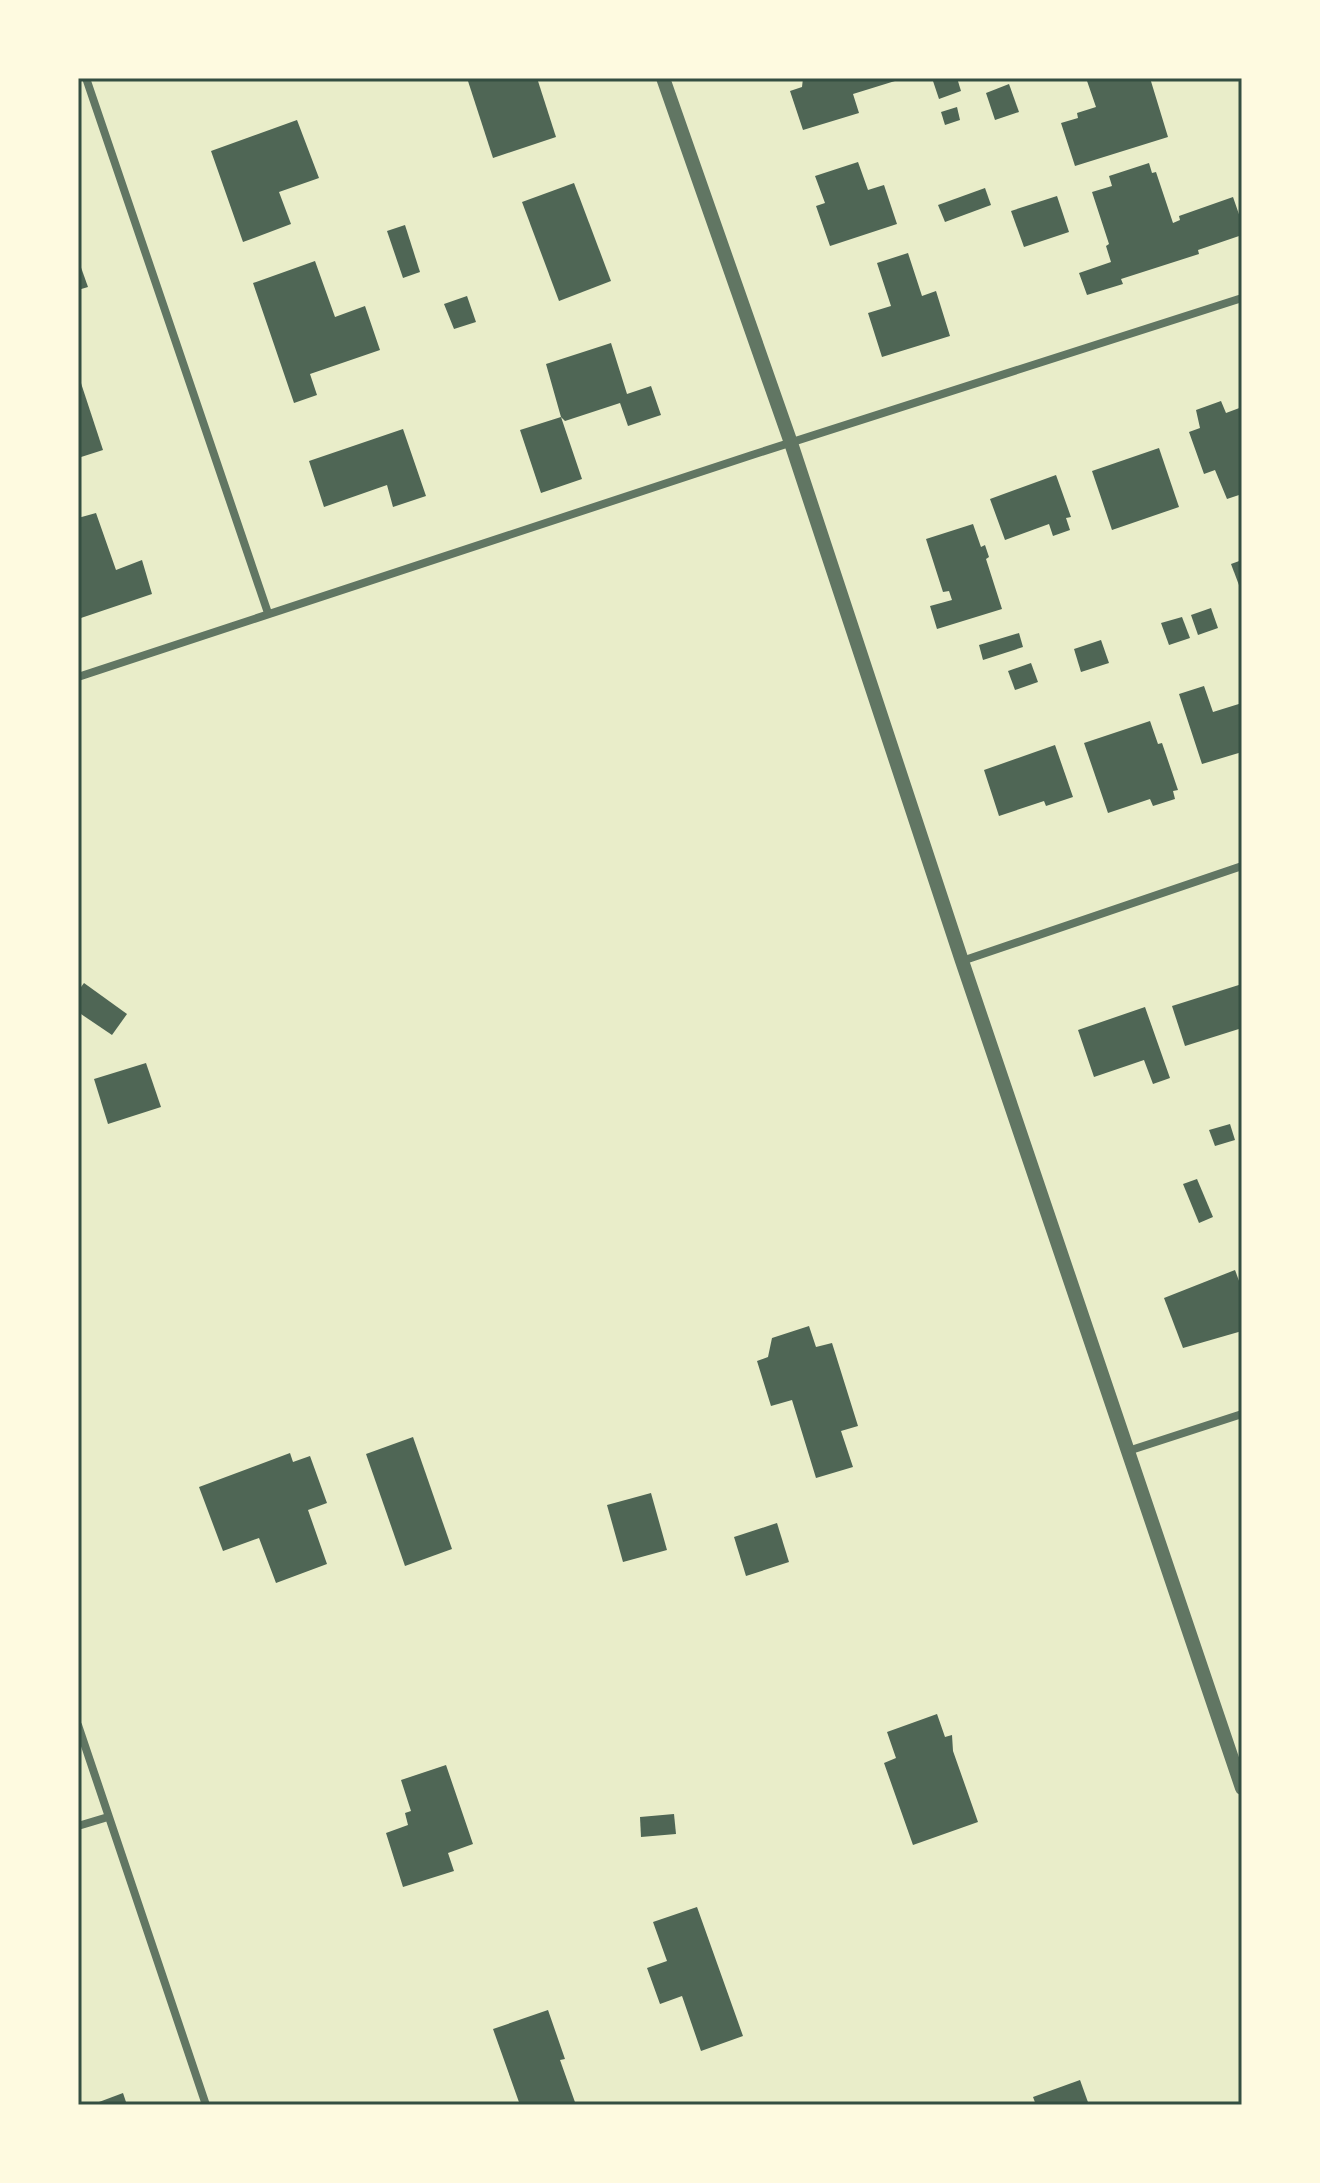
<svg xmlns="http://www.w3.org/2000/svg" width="1320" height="2183" viewBox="0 0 1320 2183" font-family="Overpass,sans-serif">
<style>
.building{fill:#4f6655}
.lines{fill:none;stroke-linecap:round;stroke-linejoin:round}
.minor{stroke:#617663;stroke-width:8}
.tertiary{stroke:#617663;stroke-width:14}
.neatline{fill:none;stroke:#344e41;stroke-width:3}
</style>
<rect width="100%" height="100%" fill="#e9edc9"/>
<g class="building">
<path d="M467 78H537L556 137 493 158Z"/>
<path d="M803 78H894L895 81 853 94 859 113 803 130 790 91 802 87Z"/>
<path d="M932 78H957L961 91 939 99Z"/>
<path d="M1086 78H1150L1168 137 1075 166 1061 123 1078 118 1077 113 1096 107Z"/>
<path d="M1009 84 1019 112 995 120 986 93Z"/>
<path d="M957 107 960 120 945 125 941 112Z"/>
<path d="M297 120 319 178 279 192 291 224 243 242 211 151Z"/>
<path d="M858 162 868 190 884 185 897 224 830 246 816 206 825 203 815 176Z"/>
<path d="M1149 163 1152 173 1156 172 1173 223 1180 220 1179 216 1233 197 1242 223V235L1198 250 1199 254 1121 279 1123 284 1087 295 1079 273 1111 262 1106 246 1109 244 1092 192 1112 186 1109 176Z"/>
<path d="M574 183 611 281 559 301 522 202Z"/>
<path d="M985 188 991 205 945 222 938 205Z"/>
<path d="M1057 196 1069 232 1024 247 1011 211Z"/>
<path d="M405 225 420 272 403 278 387 231Z"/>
<path d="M908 253 922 296 936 291 950 336 882 357 868 313 891 306 877 263Z"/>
<path d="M78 259 88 287 78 290Z"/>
<path d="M315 261 335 317 365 306 380 350 310 374 317 395 294 403 253 283Z"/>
<path d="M467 296 476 322 454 329 444 304Z"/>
<path d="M611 343 627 394 651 386 661 415 628 426 620 403 565 421 561 417 582 479 541 493 520 430 561 417 546 364Z"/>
<path d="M78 374 103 450 78 458Z"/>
<path d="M1221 401 1226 413 1242 407V494L1227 499 1215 470 1204 474 1189 432 1200 428 1196 410Z"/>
<path d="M403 429 426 496 393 507 387 485 324 507 309 461Z"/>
<path d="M1159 448 1179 507 1112 530 1092 471Z"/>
<path d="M1056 475 1071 517 1066 518 1070 530 1053 536 1049 524 1005 540 990 499Z"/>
<path d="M96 513 116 570 142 560 152 594 78 619V518Z"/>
<path d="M973 524 981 547 985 545 989 557 986 559 1002 609 937 629 930 606 952 600 949 591 943 592 926 539Z"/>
<path d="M1242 560V593L1231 564Z"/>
<path d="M1211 608 1218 628 1198 635 1191 615Z"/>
<path d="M1182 617 1190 638 1169 645 1161 623Z"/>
<path d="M1019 633 1023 647 983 660 979 645Z"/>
<path d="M1101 640 1109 663 1081 672 1074 649Z"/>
<path d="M1031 663 1038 682 1015 690 1008 671Z"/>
<path d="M1204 686 1213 712 1242 703V752L1202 764 1179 694Z"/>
<path d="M1150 721 1158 744 1162 743 1178 790 1173 791 1175 799 1153 806 1150 799 1108 813 1084 743Z"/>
<path d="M1055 745 1073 797 1046 806 1044 801 999 816 984 770Z"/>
<path d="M84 983 127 1014 112 1035 78 1012V991Z"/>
<path d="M1242 984V1028L1185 1046 1172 1006Z"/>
<path d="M1145 1007 1170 1078 1153 1084 1144 1060 1094 1077 1078 1030Z"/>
<path d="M146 1063 161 1107 108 1124 94 1079Z"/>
<path d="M1230 1124 1235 1140 1215 1146 1209 1130Z"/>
<path d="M1197 1179 1213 1217 1199 1223 1183 1184Z"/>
<path d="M1235 1270 1242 1289V1331L1183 1348 1164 1298Z"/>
<path d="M809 1326 816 1347 832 1343 858 1426 841 1431 853 1467 816 1478 792 1400 771 1406 757 1361 768 1357 772 1338Z"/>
<path d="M413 1437 452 1549 405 1566 366 1454Z"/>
<path d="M290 1453 293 1462 310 1456 327 1503 308 1510 327 1564 276 1583 259 1538 223 1551 199 1487Z"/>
<path d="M651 1493 667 1550 623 1562 607 1505Z"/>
<path d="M777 1523 789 1562 746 1576 734 1537Z"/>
<path d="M937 1714 945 1737 952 1735 953 1751 978 1822 913 1845 884 1763 896 1758 887 1732Z"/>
<path d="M446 1765 473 1844 448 1853 454 1871 403 1887 386 1833 408 1825 405 1813 411 1811 401 1780Z"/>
<path d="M674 1814 676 1834 641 1837 640 1817Z"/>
<path d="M697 1907 743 2036 701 2051 682 1996 660 2004 647 1968 667 1961 653 1922Z"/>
<path d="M548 2010 565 2059 560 2060 576 2105H520L493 2029Z"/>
<path d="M1080 2080 1089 2105H1036L1033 2097Z"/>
<path d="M123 2093 127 2105H91Z"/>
</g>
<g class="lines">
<g class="minor">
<path d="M86 78 268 613"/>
<path d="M78 677 752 455 1242 298"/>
<path d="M962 961 1242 866"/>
<path d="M1128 1451 1242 1414"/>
<path d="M78 1725 206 2105"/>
<path d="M78 1826 108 1817"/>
</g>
<path class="tertiary" d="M663 78 791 443 962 961 1242 1788"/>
</g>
<rect width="1320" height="2183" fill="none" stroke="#fefae0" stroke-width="160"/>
<rect x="80" y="80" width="1160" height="2023" class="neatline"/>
</svg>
